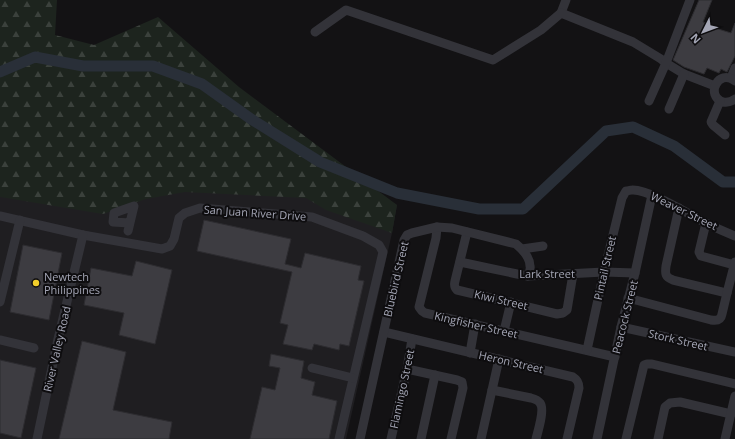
<svg xmlns="http://www.w3.org/2000/svg" width="735" height="439" viewBox="0 0 735 439" font-family="'Open Sans',sans-serif">
<style>
.built{fill:#1f1e21}
.forest{fill:url(#forest-firs)}
.lines{fill:none;stroke-linecap:round;stroke-linejoin:round}
.river{stroke:#292f38;stroke-width:11}
.building{fill:#3d3c41;stroke:#2d2c30}
.minor{stroke:#333339;stroke-width:9}
.poi-dot{fill:#f3cf2b;stroke:#0e0d0f;stroke-width:1.5}
.labels{text-anchor:middle;stroke-width:4;stroke-linejoin:round;paint-order:stroke}
.street-label{font-size:11px;fill:#a4a6b5;stroke:#0e0d0f}
.poi-label{font-size:11px;fill:#a4a6b5;stroke:#0e0d0f;text-anchor:start}
</style>
<defs>
<pattern id="forest-firs" width="22" height="20" patternUnits="userSpaceOnUse"><rect width="22" height="20" fill="#1d241e"/><path d="M5 1l3.5 6h-7zM16 11l3.5 6h-7z" fill="#3b413c"/></pattern>
</defs>
<rect width="100%" height="100%" fill="#131214"/>
<path class="built" d="M0 87 212 113 397 205 392 233 346 439H0Z"/>
<path class="forest" d="M0 0H57L55 35 94 45 158 17 239 87 397 205 392 233 326 210 306 198 185 192 146 199 103 214 0 197Z"/>
<g class="lines">
<path class="river" d="M0 72 35 57 83 66H153L202 84 251 119 320 162 397 193 479 209H523L606 131 633 127 674 146 723 182H735"/>
</g>
<g class="building">
<path d="M699 0H712L703 22 715 27V28L731 33 735 23V56L727 72 721 69 719 73 707 68 704 74 684 67 673 60Z"/>
<path d="M204 220 291 239 285 264 301 268 305 253 361 266 358 280 364 281 349 346 340 344 339 350 314 344 312 350 283 344 288 325 280 323 292 272 197 251Z"/>
<path d="M23 245 62 253 49 320 10 312Z"/>
<path d="M136 261 172 270 155 344 119 335 124 313 84 305 91 268 132 276Z"/>
<path d="M82 341 126 352 113 410 172 422 169 439H59Z"/>
<path d="M271 354 304 361 301 378 315 382 312 395 337 401 329 439H250L262 387 275 390 280 368 269 366Z"/>
<path d="M0 360 36 368 21 438 0 433Z"/>
</g>
<g class="lines">
<g class="minor">
<path d="M561 13 566 0"/>
<path d="M315 32 346 10 493 60 541 30 561 13 633 42 661 59 666 63 684 74 715 86"/>
<path d="M731 78 735 68"/>
<path d="M735 81C718 68 705 96 723 102 728 103 731 102 735 99"/>
<path d="M649 101 666 63 690 0"/>
<path d="M720 101 711 122 713 125 725 135"/>
<path d="M669 109 684 74"/>
<path d="M679 208 666 266C665 274 665 277 673 280L727 293"/>
<path d="M0 216 83 235 162 249 170 246 174 239 179 218 185 213 200 208 312 217 363 236 379 245 383 252 339 439"/>
<path d="M706 223 699 252 701 256 734 265"/>
<path d="M437 227 436 238 419 307 422 311 425 313 615 357"/>
<path d="M128 231 134 206 114 213 113 222 130 223"/>
<path d="M467 232 455 281C454 285 454 287 457 290L557 314 563 313 567 310 573 274"/>
<path d="M522 249 543 246"/>
<path d="M460 262 517 274 528 276 604 272 635 273"/>
<path d="M628 298 711 320C717 321 721 320 722 314L727 293 735 262"/>
<path d="M0 302 20 220"/>
<path d="M621 327 735 352"/>
<path d="M504 331 511 302"/>
<path d="M384 332 573 377C578 380 579 383 579 388L567 439"/>
<path d="M0 340 34 348"/>
<path d="M587 350 604 272 622 198 626 191C628 191 630 190 632 190 649 189 690 215 706 223 716 228 725 232 735 236"/>
<path d="M470 353 475 324"/>
<path d="M312 368 353 378"/>
<path d="M407 369 457 380 462 382 463 388 451 439"/>
<path d="M492 390 531 398C535 399 538 400 540 403 545 409 538 431 536 439"/>
<path d="M37 439 58 339 83 235"/>
<path d="M360 439 404 240 407 235 412 233 437 227 452 228 516 244C522 249 530 257 530 266 531 269 529 273 528 276"/>
<path d="M391 439 407 369 412 339"/>
<path d="M421 439 435 375"/>
<path d="M481 439 499 359"/>
<path d="M597 439 621 327 635 273 652 195"/>
<path d="M626 439 644 365 647 364H652L735 384"/>
<path d="M658 439 665 407 670 403 680 402 731 414"/>
<path d="M725 439 735 396"/>
</g>
</g>
<circle class="poi-dot" cx="36" cy="283" r="4"/>
<g class="labels">
<g class="street-label">
<text transform="translate(684 211) rotate(26)" y="4">Weaver Street</text>
<text transform="translate(255 213) rotate(4)" y="4">San Juan River Drive</text>
<text transform="translate(605 268) rotate(-77)" y="4">Pintail Street</text>
<text x="547" y="278">Lark Street</text>
<text transform="translate(396 279) rotate(-77)" y="4">Bluebird Street</text>
<text transform="translate(501 300) rotate(13)" y="4">Kiwi Street</text>
<text transform="translate(625 317) rotate(-76)" y="4">Peacock Street</text>
<text transform="translate(476 325) rotate(13)" y="4">Kingfisher Street</text>
<text transform="translate(678 340) rotate(13)" y="4">Stork Street</text>
<text transform="translate(57 349) rotate(-77)" y="4">River Valley Road</text>
<text transform="translate(511 362) rotate(13)" y="4">Heron Street</text>
<text transform="translate(402 389) rotate(-78)" y="4">Flamingo Street</text>
</g>
<g class="poi-label">
<text x="44" y="281">Newtech<tspan x="44" dy="13">Philippines</tspan></text>
</g>
</g>
<g transform="translate(703 32) rotate(228)" stroke="#0e0d0f" stroke-width="3" paint-order="stroke">
<path d="M0-3L7 15L0 10L-7 15Z" fill="#a4a6b5"/>
<text y="-6" font-size="11" font-weight="bold" text-anchor="middle" fill="#a4a6b5">N</text>
</g>
</svg>
